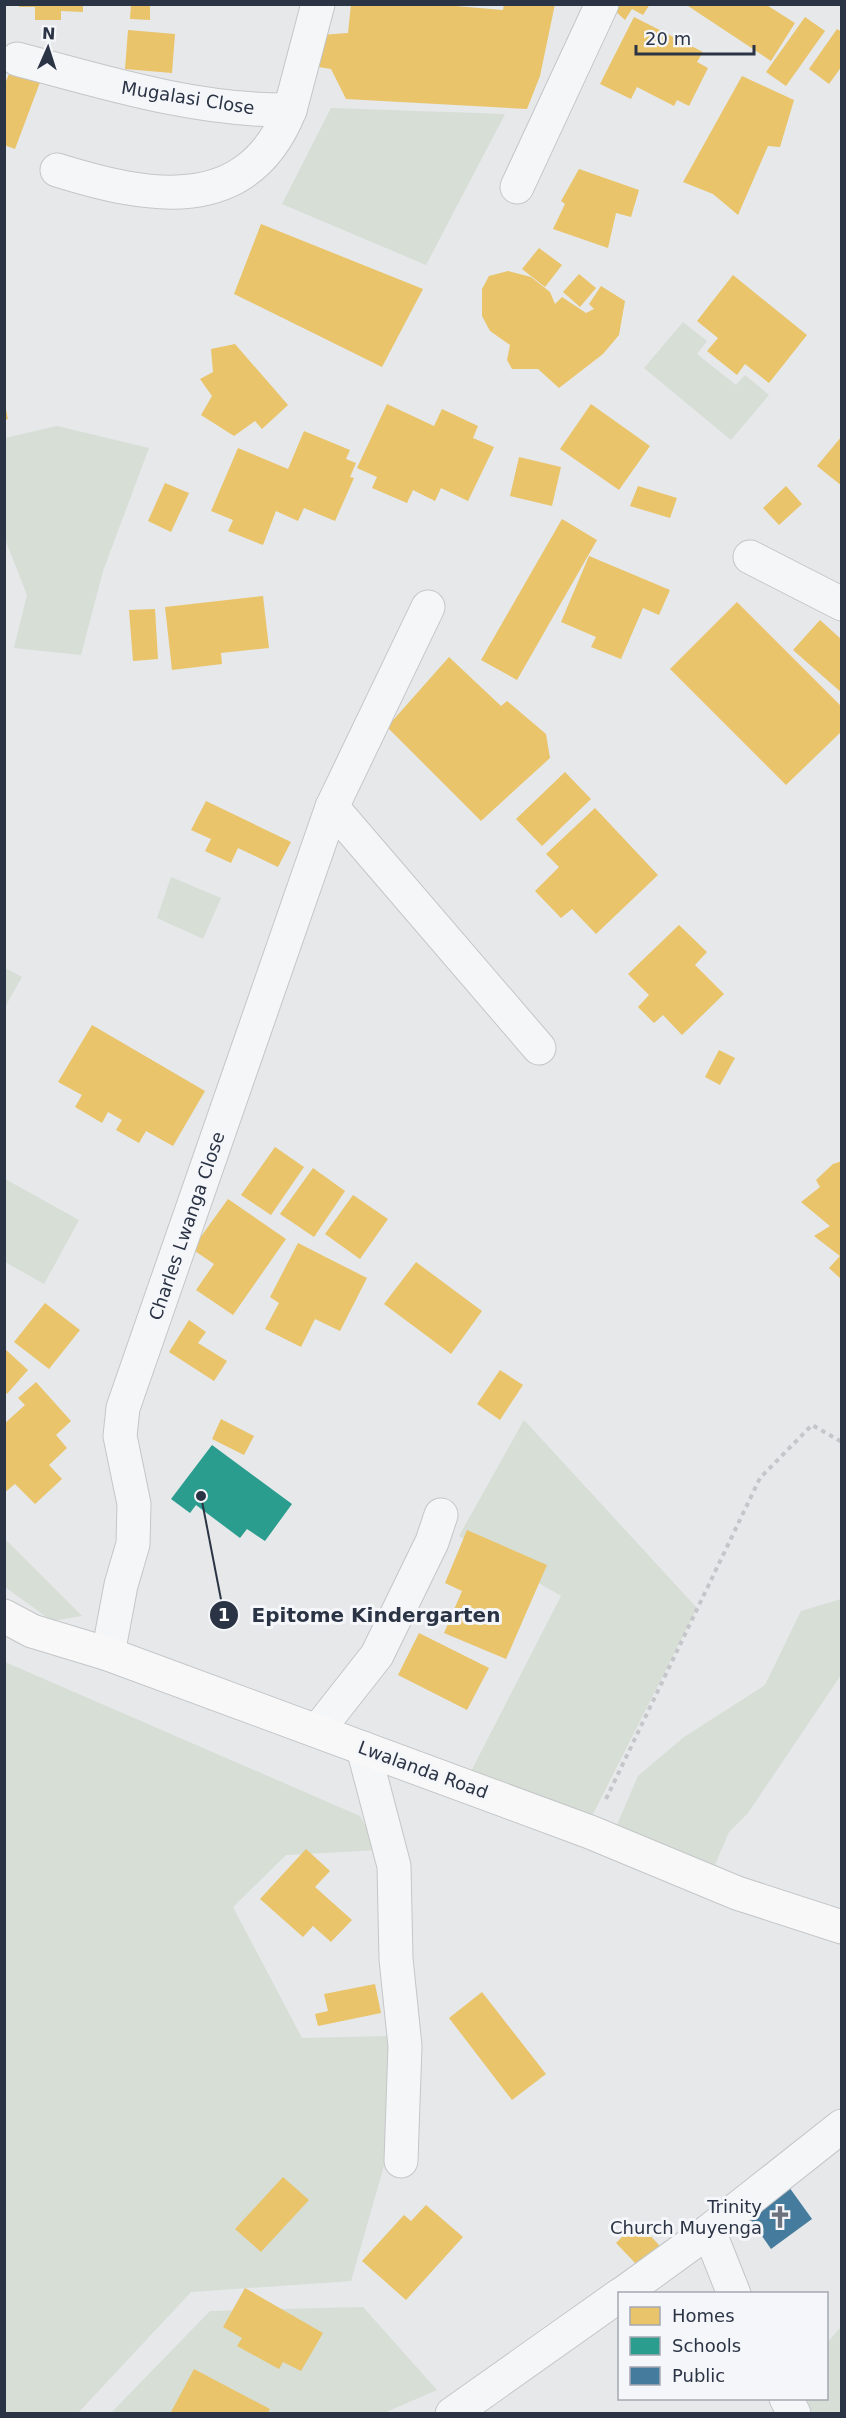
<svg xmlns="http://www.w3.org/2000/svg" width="846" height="2418" viewBox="0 0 846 2418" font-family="'DejaVu Sans',sans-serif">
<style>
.green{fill:#d6ded6}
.homes{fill:#e9c46a}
.schools{fill:#2a9d8f}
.public{fill:#457b9d}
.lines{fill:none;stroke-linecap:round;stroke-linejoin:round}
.street-casing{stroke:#c4c6c8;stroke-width:35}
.secondary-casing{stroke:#c4c6c8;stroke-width:35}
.path{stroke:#c5c6ca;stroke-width:4;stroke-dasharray:4.5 4.5;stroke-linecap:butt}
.street{stroke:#f5f6f7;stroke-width:33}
.secondary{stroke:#f8f8f8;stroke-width:33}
.labels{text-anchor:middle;stroke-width:6;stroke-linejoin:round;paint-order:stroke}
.street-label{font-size:18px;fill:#2b3445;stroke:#f4f6f9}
.poi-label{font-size:18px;fill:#2b3445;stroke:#f4f6f9;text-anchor:end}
.leader{fill:none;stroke:#2b3445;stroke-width:2}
.callout-dot{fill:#2b3445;stroke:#f4f6f9;stroke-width:2}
.mark-label{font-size:18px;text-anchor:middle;font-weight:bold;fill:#fff}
.callout-label{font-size:20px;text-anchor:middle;font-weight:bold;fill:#2b3445;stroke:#f4f6f9;stroke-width:6;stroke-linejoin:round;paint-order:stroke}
</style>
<rect width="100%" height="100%" fill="#e6e8ea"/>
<g class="green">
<path d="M331 108 505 114 426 265 282 204Z"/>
<path d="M683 322 707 341 697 354 736 385 745 375 769 395 731 440 644 368Z"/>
<path d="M57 426 149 448 103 571 81 655 14 648 27 595 5 539V438Z"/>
<path d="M171 877 221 898 203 939 157 918Z"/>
<path d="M5 968 22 977 5 1007Z"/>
<path d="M5 1179 79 1220 44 1284 5 1262Z"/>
<path d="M524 1420 697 1608 585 1830 462 1789 561 1596 459 1536Z"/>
<path d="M4 1538 82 1616 52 1621 5 1587Z"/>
<path d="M841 1599V1675L748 1813 729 1832 708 1881 610 1841 638 1776 684 1737 765 1685 801 1611Z"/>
<path d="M5 1662 360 1816 379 1850 286 1855 233 1907 302 2038 389 2036 385 2162 351 2281 191 2292 78 2413H5Z"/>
<path d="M363 2307 437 2390 384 2413 110 2414 210 2311Z"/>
<path d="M841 2327V2413H805L790 2399 826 2398 827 2343Z"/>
</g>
<g class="homes">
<path d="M19 4H83V12L61 11V20H35V7H19Z"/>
<path d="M131 4H150V20L130 19Z"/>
<path d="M351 4H432L503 10 504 4H555L540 76 527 109 346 99 331 69 319 67 320 35 348 33Z"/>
<path d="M612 4H650L643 15 632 9 625 20 611 7Z"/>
<path d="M685 4H765L795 23 771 61Z"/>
<path d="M634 17 703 52 697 62 708 68 689 106 677 100 674 106 637 87 631 99 600 84Z"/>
<path d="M805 17 825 31 786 86 766 72Z"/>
<path d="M837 29 842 32V66L829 84 809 69Z"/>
<path d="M128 30 175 34 172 73 125 69Z"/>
<path d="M12 67 42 77 15 149 4 145V86Z"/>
<path d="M742 76 794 100 780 147 768 146 738 215 713 194 683 182Z"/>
<path d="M579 169 639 190 631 217 616 213 608 248 553 229 565 204 561 201Z"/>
<path d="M261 224 423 289 382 367 234 294Z"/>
<path d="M539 248 562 265 545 287 522 269Z"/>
<path d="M508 271 531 277 550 292 555 304 562 297 586 313 594 309 589 304 601 286 625 301 619 335 603 354 559 388 538 369H512L507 360 510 345 490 331 482 316V289L489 276Z"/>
<path d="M579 274 596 288 580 307 563 292Z"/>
<path d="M733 275 807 335 769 383 745 364 737 375 707 351 718 338 697 321Z"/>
<path d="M235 344 288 405 262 429 255 421 234 436 201 415 212 396 200 379 213 372 211 349Z"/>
<path d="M4 400 8 419 4 420Z"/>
<path d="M387 404 434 426 442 409 478 426 473 438 494 447 468 501 441 488 435 501 413 490 407 503 372 488 377 477 357 468Z"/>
<path d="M591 404 650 446 619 490 560 449Z"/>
<path d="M304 431 350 450 346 459 356 463 350 477 354 478 335 521 304 508 298 521 276 511 263 545 228 531 233 520 211 511 238 448 288 469Z"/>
<path d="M842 436V486L817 466Z"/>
<path d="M519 457 561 467 552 506 510 496Z"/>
<path d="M165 483 189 493 171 532 148 521Z"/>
<path d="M638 486 677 498 670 518 630 506Z"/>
<path d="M786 486 802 504 779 525 763 508Z"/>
<path d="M562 519 597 540 517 680 481 660Z"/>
<path d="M589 556 670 590 659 615 643 608 621 659 591 647 596 637 561 622Z"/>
<path d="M263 596 269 648 221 653 222 664 172 670 165 607Z"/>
<path d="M737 602 842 707V731L786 785 670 669Z"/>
<path d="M155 609 158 659 133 661 129 610Z"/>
<path d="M820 620 842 640V693L793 650Z"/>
<path d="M449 657 501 706 507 701 546 734 550 758 481 821 387 727Z"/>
<path d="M565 772 591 799 542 846 516 819Z"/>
<path d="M206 801 291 842 278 867 238 848 231 863 205 851 211 839 191 830Z"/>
<path d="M595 808 658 875 596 934 572 909 561 918 535 891 559 867 546 854Z"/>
<path d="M679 925 707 952 695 965 724 994 682 1035 663 1015 654 1023 638 1007 649 995 628 974Z"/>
<path d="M92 1025 205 1091 173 1146 146 1131 139 1143 116 1130 122 1120 108 1112 102 1123 75 1107 82 1095 58 1082Z"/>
<path d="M719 1050 735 1058 720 1085 705 1077Z"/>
<path d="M275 1147 304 1167 271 1215 241 1195Z"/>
<path d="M842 1161V1280L829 1268 840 1256 814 1236 830 1226 801 1202 820 1187 816 1180 833 1164Z"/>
<path d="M313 1168 345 1191 314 1237 280 1214Z"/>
<path d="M353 1195 388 1219 360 1259 325 1234Z"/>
<path d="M228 1199 286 1239 233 1315 196 1290 214 1264 192 1249Z"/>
<path d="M298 1243 367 1278 340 1331 315 1319 301 1347 265 1329 279 1303 270 1297Z"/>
<path d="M416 1262 482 1311 451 1354 384 1304Z"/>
<path d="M45 1303 80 1330 49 1369 14 1342Z"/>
<path d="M189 1320 206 1332 198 1343 227 1361 214 1381 169 1352Z"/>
<path d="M5 1349 28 1370 7 1394 5 1391Z"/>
<path d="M500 1370 523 1385 500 1420 477 1404Z"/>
<path d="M36 1382 71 1421 56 1435 67 1448 49 1465 62 1479 35 1504 15 1484 4 1493V1424L25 1405 18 1398Z"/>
<path d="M221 1419 254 1436 244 1455 212 1439Z"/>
<path d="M467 1530 547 1565 506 1659 444 1633 462 1591 445 1583Z"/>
<path d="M419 1633 489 1668 467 1710 398 1675Z"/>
<path d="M306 1849 330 1871 315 1887 352 1920 331 1942 313 1926 303 1937 260 1899Z"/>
<path d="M375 1984 381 2013 318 2026 315 2014 328 2011 324 1994Z"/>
<path d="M482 1992 546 2074 512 2100 449 2018Z"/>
<path d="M283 2177 309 2200 261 2252 235 2229Z"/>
<path d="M426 2205 463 2237 406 2300 362 2261 404 2215 411 2221Z"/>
<path d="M637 2222 660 2246 638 2266 616 2243Z"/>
<path d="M245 2288 323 2333 301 2371 283 2362 279 2369 237 2346 242 2338 223 2327Z"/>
<path d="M194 2369 270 2409 267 2414 171 2412Z"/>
</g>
<path class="schools" d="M212 1445 292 1504 265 1541 247 1529 240 1538 196 1505 190 1513 171 1499Z"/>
<path class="public" d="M789 2187 812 2219 771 2249 748 2216Z"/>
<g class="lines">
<g class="street-casing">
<g id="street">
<path d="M17 59C107 83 196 111 290 110L318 4"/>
<path d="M57 170C147 198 247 218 290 110"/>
<path d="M517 187 602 4"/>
<path d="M750 557 842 604"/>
<path d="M332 807 539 1048"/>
<path d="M108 1654 121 1585 133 1544 134 1504 120 1436 123 1408 332 807 428 607"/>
<path d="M318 1730 377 1655 432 1542 441 1515"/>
<path d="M363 1748 394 1866 396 1959 405 2046 401 2161"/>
<path d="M622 2294 709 2231"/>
<path d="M734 2294 709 2231 842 2126"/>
<path d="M786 2398 794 2414"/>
<path d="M452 2414 620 2295"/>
</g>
</g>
<g class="secondary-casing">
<path id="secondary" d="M4 1616 32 1631 108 1654 590 1832 737 1893 842 1927"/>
</g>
<path class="path" d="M606 1799 760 1478 812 1425 842 1442"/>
<use href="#street" class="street"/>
<use href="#secondary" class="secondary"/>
</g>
<defs>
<g id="church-bare" transform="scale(1.8)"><path d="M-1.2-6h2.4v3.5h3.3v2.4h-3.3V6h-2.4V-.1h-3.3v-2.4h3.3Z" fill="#6c737f" stroke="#f4f6f9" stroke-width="2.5" paint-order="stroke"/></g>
</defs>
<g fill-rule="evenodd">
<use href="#church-bare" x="780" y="2217"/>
</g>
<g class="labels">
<g class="street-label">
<text transform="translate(188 98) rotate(9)" y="6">Mugalasi Close</text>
<text transform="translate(187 1226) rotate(-71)" y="6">Charles Lwanga Close</text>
<text transform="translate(423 1770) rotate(20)" y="6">Lwalanda Road</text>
</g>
<g class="poi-label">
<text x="762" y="2213">Trinity<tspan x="762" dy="21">Church Muyenga</tspan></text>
</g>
</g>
<path class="leader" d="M201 1496L224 1615"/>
<g class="callout-dot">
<circle cx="201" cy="1496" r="6"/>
<circle cx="224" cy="1615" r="15"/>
</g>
<g class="mark-label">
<text x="224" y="1621">1</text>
</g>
<g class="callout-label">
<text x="376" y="1622">Epitome Kindergarten</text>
</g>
<rect width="846" height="2418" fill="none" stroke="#2b3445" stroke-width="12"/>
<rect x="618" y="2292" width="210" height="108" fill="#f4f6f9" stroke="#a4a8b1" stroke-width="1.5"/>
<rect x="630" y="2307" width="30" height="18" fill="#e9c46a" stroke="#a4a8b1" stroke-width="1.5"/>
<text x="672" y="2322" font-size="18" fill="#2b3445">Homes</text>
<rect x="630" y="2337" width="30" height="18" fill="#2a9d8f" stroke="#a4a8b1" stroke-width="1.5"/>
<text x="672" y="2352" font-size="18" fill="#2b3445">Schools</text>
<rect x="630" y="2367" width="30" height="18" fill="#457b9d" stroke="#a4a8b1" stroke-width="1.5"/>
<text x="672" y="2382" font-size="18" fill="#2b3445">Public</text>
<g transform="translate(48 48) rotate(3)" stroke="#f4f6f9" stroke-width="4.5" paint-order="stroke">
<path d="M0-4.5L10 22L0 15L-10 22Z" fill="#2b3445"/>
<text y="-9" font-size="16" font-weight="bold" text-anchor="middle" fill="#2b3445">N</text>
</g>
<path d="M636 45v9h118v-9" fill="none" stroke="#2b3445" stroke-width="3"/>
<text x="645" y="45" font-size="18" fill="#2b3445" stroke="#f4f6f9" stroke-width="4.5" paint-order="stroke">20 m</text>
</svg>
